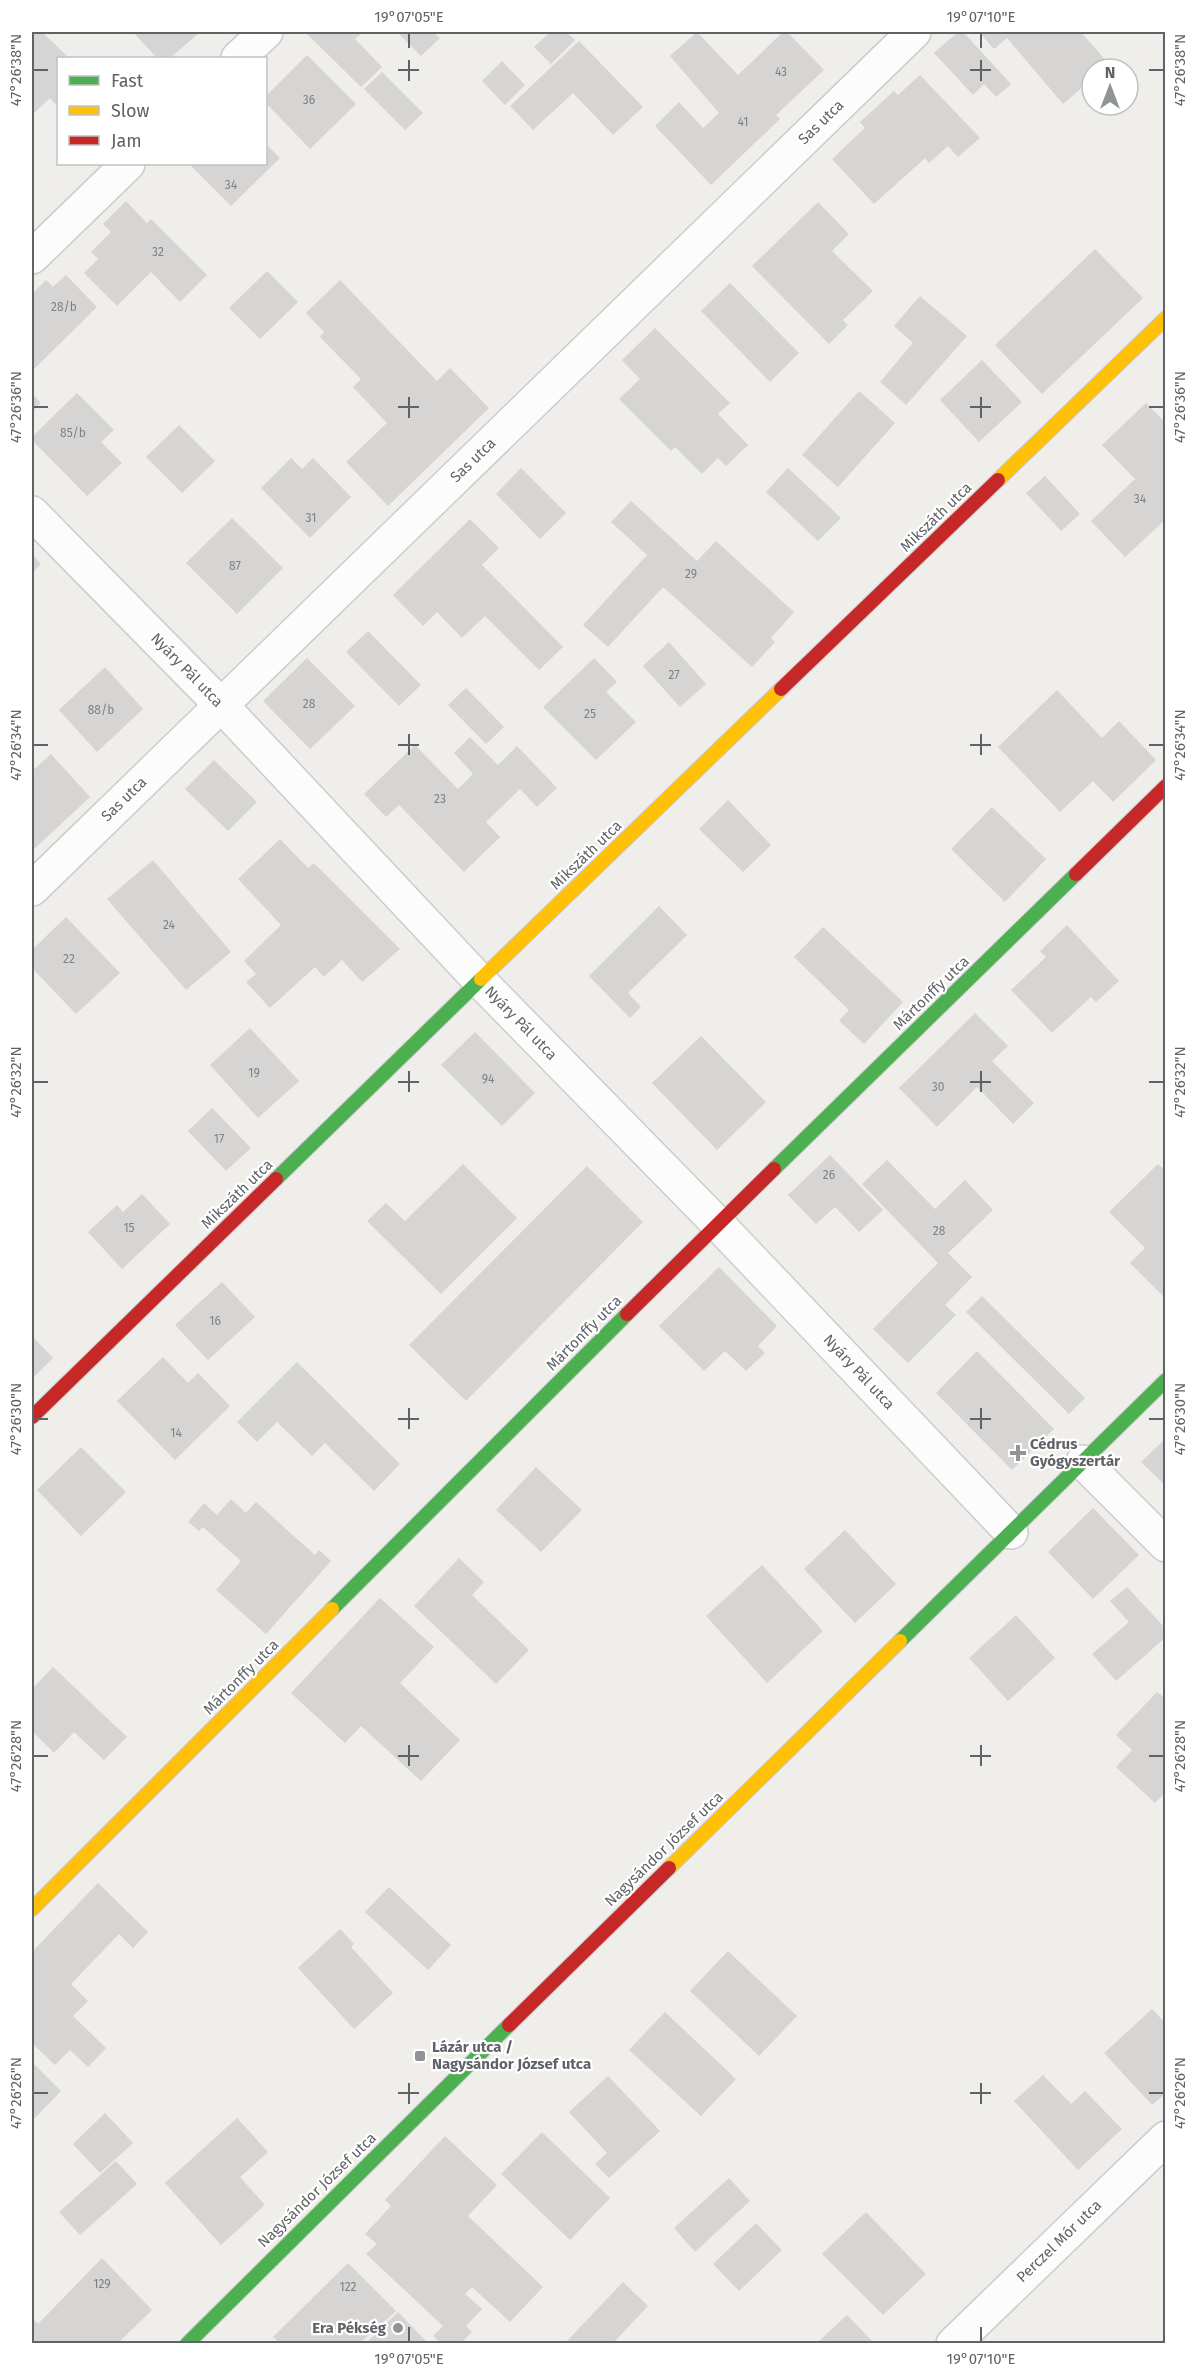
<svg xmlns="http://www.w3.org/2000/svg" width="1197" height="2375" viewBox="0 0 1197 2375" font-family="'Fira Sans',sans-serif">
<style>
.building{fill:#d6d5d3}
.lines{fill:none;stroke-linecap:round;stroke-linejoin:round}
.street-casing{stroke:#cbcccc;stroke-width:36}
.fast-casing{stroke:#cacacb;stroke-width:16}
.slow-casing{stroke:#cacacb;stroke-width:16}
.jam-casing{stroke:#cacacb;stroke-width:16}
.street{stroke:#fdfcfc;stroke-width:33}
.fast{stroke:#4caf50;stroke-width:14}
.slow{stroke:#ffc107;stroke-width:14}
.jam{stroke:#c62828;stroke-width:14}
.ticks{fill:none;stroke:#5f6368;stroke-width:2}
.poi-dot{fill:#919496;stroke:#fff;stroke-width:2}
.labels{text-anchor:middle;stroke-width:4.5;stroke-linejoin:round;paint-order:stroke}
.number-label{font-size:12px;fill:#7e8184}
.street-label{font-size:15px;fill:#5f6368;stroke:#fff}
.poi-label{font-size:15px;font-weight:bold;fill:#5f6368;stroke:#fff;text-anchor:start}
.neatline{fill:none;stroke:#5f6368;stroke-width:2}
.ticks-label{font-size:15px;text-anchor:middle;fill:#5f6368}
</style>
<rect width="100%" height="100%" fill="#efeeea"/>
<g class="building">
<path d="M32 32H42L69 58H58V107L50 98 32 115Z"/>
<path d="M133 32H200L170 58H157Z"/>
<path d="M305 32H363L355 39 382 67 361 87Z"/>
<path d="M397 32H433L440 38 421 56Z"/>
<path d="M550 32H566L575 40 551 64 534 47Z"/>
<path d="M697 32 738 75 783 32H787L824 70 776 115 780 119 711 185 655 126 679 102 703 128 719 113 670 56Z"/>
<path d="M958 32H963L1011 84 996 97 984 84 973 95 934 53Z"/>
<path d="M979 32H1081L1109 64 1103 69H1092V79L1063 104 1007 38 994 49Z"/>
<path d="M579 41 643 107 613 135 573 93 533 130 510 106Z"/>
<path d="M307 55 356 104 310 149 266 103V96Z"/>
<path d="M502 61 525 85 505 105 482 81Z"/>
<path d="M382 72 423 113 405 130 364 89Z"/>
<path d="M920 75 980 138 958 157 948 146 929 163 925 158 874 204 832 159 865 128 860 122 894 91 898 95Z"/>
<path d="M266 144 280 158 231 206 189 164H266Z"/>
<path d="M126 201 147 223 151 219 207 275 180 302 151 272 117 306 84 273 98 259 91 252 111 232 103 224Z"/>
<path d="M818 202 849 234 832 251 873 291 843 320 848 325 829 344 752 266Z"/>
<path d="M1095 249 1143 298 1042 394 995 345Z"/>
<path d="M267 271 298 302 260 339 229 308Z"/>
<path d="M66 275 97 307 32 371V294L46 280 53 287Z"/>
<path d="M340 280 437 381 450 368 489 408 388 506 346 462 387 423 353 387 361 379 320 337 324 332 306 313Z"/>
<path d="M730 283 799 353 770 382 701 311Z"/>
<path d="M920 296 967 336 906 405 880 382 913 343 894 326Z"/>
<path d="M655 328 730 403 718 414 748 445 726 466 718 458 702 474 675 447 671 451 619 399 640 379 622 360Z"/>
<path d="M982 360 1022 402 979 442 940 400Z"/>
<path d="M859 391 895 423 838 487 802 455Z"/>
<path d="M32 393 41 403 32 412Z"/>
<path d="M77 393 114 430 101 442 122 463 87 496 32 440V437Z"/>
<path d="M1146 403 1166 423V519L1125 557 1091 521 1135 479 1102 445Z"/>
<path d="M179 425 215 461 182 493 146 457Z"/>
<path d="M291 458 302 469 313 458 351 497 310 538 261 488Z"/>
<path d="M521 468 566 513 540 539 496 494Z"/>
<path d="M788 468 841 518 818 541 766 492Z"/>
<path d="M1045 476 1080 514 1061 531 1026 493Z"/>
<path d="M631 501 697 561 716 541 794 612 771 638 775 642 752 667 663 587 608 647 583 625 647 555 611 522Z"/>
<path d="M232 518 283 568 237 614 186 563Z"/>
<path d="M470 519 499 548 482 565 563 647 539 670 485 616 462 638 437 612 423 626 393 595Z"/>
<path d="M32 554 41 564 32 573Z"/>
<path d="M368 631 421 685 399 706 346 652Z"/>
<path d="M669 642 706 684 680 707 643 666Z"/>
<path d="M307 658 355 706 310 749 263 701Z"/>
<path d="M594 658 617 682 606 692 636 722 596 760 543 707Z"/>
<path d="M105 667 143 709 97 752 59 710Z"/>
<path d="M466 688 504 727 486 744 448 705Z"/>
<path d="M1057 690 1102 738 1119 721 1156 760 1113 802 1093 781 1060 812 998 747Z"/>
<path d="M470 737 498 765 517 746 557 788 537 807 520 789 486 822 500 837 464 872 399 805 386 817 364 794 415 745 458 789 473 774 454 753Z"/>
<path d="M51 754 90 797 32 851V771Z"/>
<path d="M214 760 257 802 228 831 185 789Z"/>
<path d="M728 800 771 845 743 872 699 829Z"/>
<path d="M992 807 1046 859 1005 902 951 849Z"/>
<path d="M280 839 308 868 314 863 400 949 362 982 342 960 324 977 315 967 270 1008 246 982 256 974 244 961 281 925 238 879Z"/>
<path d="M153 860 231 952 186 990 107 899Z"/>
<path d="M659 906 687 935 628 993 641 1007 630 1018 589 976Z"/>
<path d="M66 917 120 973 76 1014 32 968V950Z"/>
<path d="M1067 925 1119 981 1096 1002 1091 997 1052 1033 1011 990 1046 957 1040 951Z"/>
<path d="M823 927 903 1002 864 1044 839 1021 849 1010 794 957Z"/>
<path d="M975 1013 1008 1046 992 1061 1034 1103 1013 1124 977 1087 937 1127 899 1088Z"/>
<path d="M250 1028 299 1081 258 1118 210 1065Z"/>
<path d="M475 1032 535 1093 502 1126 441 1065Z"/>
<path d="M701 1036 766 1102 717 1150 652 1083Z"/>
<path d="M212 1108 251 1148 226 1171 188 1131Z"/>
<path d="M830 1155 883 1210 859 1232 835 1207 816 1224 788 1195Z"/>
<path d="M887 1160 935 1209 965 1180 993 1210 948 1253 972 1277 945 1305 956 1315 908 1363 873 1329 938 1263 862 1184Z"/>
<path d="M463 1164 517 1218 441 1294 367 1221 386 1203 405 1221Z"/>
<path d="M1158 1164 1166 1171V1299L1130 1263 1145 1248 1109 1212Z"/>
<path d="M587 1166 643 1222 466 1401 409 1345Z"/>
<path d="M142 1194 170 1224 122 1269 88 1232 117 1205 123 1212Z"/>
<path d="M719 1267 777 1326 758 1346 765 1353 746 1371 725 1351 704 1371 659 1326Z"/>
<path d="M222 1282 255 1317 208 1360 175 1325Z"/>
<path d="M982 1296 1085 1398 1069 1414 966 1312Z"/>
<path d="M32 1336 53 1358 32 1379Z"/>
<path d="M977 1351 1054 1429 1012 1470 936 1393Z"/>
<path d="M163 1357 188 1383 198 1373 230 1406 175 1460 117 1401Z"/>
<path d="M297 1362 400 1464 374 1491 325 1443 312 1456 277 1422 257 1442 237 1422Z"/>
<path d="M1166 1438V1486L1141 1462Z"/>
<path d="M81 1447 126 1492 81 1536 37 1490Z"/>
<path d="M536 1467 582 1510 541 1552 496 1510Z"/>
<path d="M231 1499 246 1513 256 1502 315 1555 319 1550 331 1561 266 1634 216 1590 241 1561 203 1527 199 1531 188 1522 204 1503 217 1515Z"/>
<path d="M1093 1508 1139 1555 1093 1599 1048 1552Z"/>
<path d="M845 1530 896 1584 855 1623 804 1569Z"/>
<path d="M459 1558 484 1582 472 1595 529 1650 496 1684 414 1606Z"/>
<path d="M762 1565 823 1631 767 1683 706 1616Z"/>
<path d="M1127 1587 1166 1629V1637L1116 1681 1092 1654 1129 1622 1110 1601Z"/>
<path d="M380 1598 434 1647 400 1683 460 1740 421 1781 361 1726 345 1743 291 1693Z"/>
<path d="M1016 1615 1055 1658 1008 1701 969 1658Z"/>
<path d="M53 1667 127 1737 104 1760 74 1732 54 1753 32 1731V1689Z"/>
<path d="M1157 1692 1166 1699V1792L1155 1803 1116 1767 1132 1750 1116 1735Z"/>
<path d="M98 1883 148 1932 133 1948 119 1934 71 1984 88 2001 73 2016 106 2048 88 2067 70 2050 55 2065 32 2043V1952Z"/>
<path d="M389 1887 451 1945 428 1970 365 1912Z"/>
<path d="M340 1929 354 1944 351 1947 393 1993 354 2029 298 1968Z"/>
<path d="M728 1951 797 2016 759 2056 690 1991Z"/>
<path d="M1152 2009 1166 2024V2093L1152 2105 1104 2053Z"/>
<path d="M665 2012 736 2079 701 2116 629 2050Z"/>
<path d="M32 2062 61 2091 32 2121Z"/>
<path d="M1043 2075 1071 2104 1085 2091 1122 2129 1078 2170 1014 2101Z"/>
<path d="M608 2076 660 2131 609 2178 595 2164 607 2153 569 2112Z"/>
<path d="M105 2113 133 2143 100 2173 73 2144Z"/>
<path d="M237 2118 268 2152 240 2177 265 2205 221 2245 165 2183Z"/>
<path d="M542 2132 610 2198 570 2240 501 2174Z"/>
<path d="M445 2136 497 2185 468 2216 543 2287 510 2322 472 2287 465 2294 482 2309 466 2326 472 2332 461 2343H441L433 2336 443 2326 366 2254 377 2244 365 2234 391 2206 385 2200Z"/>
<path d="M116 2161 137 2184 80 2235 59 2212Z"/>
<path d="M729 2178 750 2201 695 2252 674 2228Z"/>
<path d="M866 2212 926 2274 883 2315 822 2254Z"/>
<path d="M756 2223 782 2250 739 2291 713 2264Z"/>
<path d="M102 2258 152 2310 118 2343H32V2318L38 2324Z"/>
<path d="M348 2263 396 2311 360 2343H280L273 2337Z"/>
<path d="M623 2282 648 2306 613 2343H565Z"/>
<path d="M398 2312 428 2343H366Z"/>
<path d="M847 2315 874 2343H817Z"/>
</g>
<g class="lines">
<g class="street-casing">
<g id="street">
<path d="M238 58 266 32"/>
<path d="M32 257 128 164"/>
<path d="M32 513 221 705 479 980 718 1224 1011 1532"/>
<path d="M32 889 914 32"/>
<path d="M1083 1462 1166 1545"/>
<path d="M953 2344 1166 2138"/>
</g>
</g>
<g class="fast-casing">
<g id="fast">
<path d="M774 1169 1076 874"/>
<path d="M276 1179 481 979"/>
<path d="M332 1609 627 1314"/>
<path d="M900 1641 1166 1380"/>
<path d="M187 2344 509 2025"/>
</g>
</g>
<g class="slow-casing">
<g id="slow">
<path d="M998 480 1166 318"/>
<path d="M481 979 781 689"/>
<path d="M669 1868 900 1641"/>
<path d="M32 1909 332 1609"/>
</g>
</g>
<g class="jam-casing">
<g id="jam">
<path d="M781 689 998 480"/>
<path d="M1076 874 1166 786"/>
<path d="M627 1314 774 1169"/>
<path d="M32 1417 276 1179"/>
<path d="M509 2025 669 1868"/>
</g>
</g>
<use href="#street" class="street"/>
<use href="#fast" class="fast"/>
<use href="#slow" class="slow"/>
<use href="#jam" class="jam"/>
</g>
<path class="ticks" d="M409 33V48M981 33V48M409 60V81M981 60V81M33 70H48M398 70H419M970 70H991M1149 70H1164M409 397V418M981 397V418M33 407H48M398 407H419M970 407H991M1149 407H1164M409 734V755M981 734V755M33 745H48M398 745H419M970 745H991M1149 745H1164M409 1071V1092M981 1071V1092M33 1082H48M398 1082H419M970 1082H991M1149 1082H1164M409 1408V1429M981 1408V1429M33 1419H48M398 1419H419M970 1419H991M1149 1419H1164M409 1745V1766M981 1745V1766M33 1756H48M398 1756H419M970 1756H991M1149 1756H1164M409 2083V2104M981 2083V2104M33 2093H48M398 2093H419M970 2093H991M1149 2093H1164M409 2327V2342M981 2327V2342"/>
<g class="poi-dot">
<path d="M1015 1444h6v6h6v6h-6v6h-6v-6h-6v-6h6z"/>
<rect x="414" y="2050" width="12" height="12" rx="3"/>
<circle cx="398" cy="2328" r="6"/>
</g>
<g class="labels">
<g class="number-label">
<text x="781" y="76">43</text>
<text x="309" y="104">36</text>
<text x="743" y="126">41</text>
<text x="231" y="189">34</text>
<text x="158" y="256">32</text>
<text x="64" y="311">28/b</text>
<text x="73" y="437">85/b</text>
<text x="1140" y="503">34</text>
<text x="311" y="522">31</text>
<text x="235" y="570">87</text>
<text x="691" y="578">29</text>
<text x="674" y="679">27</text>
<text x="309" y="708">28</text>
<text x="101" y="714">88/b</text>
<text x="590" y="718">25</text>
<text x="440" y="803">23</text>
<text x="169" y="929">24</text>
<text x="69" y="963">22</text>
<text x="254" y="1077">19</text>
<text x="488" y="1083">94</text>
<text x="938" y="1091">30</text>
<text x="219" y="1143">17</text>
<text x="829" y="1179">26</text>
<text x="129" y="1232">15</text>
<text x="939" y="1235">28</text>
<text x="215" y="1325">16</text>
<text x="176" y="1437">14</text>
<text x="102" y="2288">129</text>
<text x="348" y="2291">122</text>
</g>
<g class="street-label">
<text transform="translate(821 122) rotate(-44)" y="5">Sas utca</text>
<text transform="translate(473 460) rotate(-44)" y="5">Sas utca</text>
<text transform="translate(936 517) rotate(-44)" y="5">Mikszáth utca</text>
<text transform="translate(187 670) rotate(46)" y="5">Nyáry Pál utca</text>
<text transform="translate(124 799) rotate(-44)" y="5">Sas utca</text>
<text transform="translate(586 855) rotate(-44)" y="5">Mikszáth utca</text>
<text transform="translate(931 993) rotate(-44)" y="5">Mártonffy utca</text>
<text transform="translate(521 1023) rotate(46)" y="5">Nyáry Pál utca</text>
<text transform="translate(237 1194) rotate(-44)" y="5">Mikszáth utca</text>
<text transform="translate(584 1333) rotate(-45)" y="5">Mártonffy utca</text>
<text transform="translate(859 1372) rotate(47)" y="5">Nyáry Pál utca</text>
<text transform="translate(241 1677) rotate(-45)" y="5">Mártonffy utca</text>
<text transform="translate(664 1849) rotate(-44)" y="5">Nagysándor József utca</text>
<text transform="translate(317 2190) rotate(-44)" y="5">Nagysándor József utca</text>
<text transform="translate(1059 2241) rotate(-44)" y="5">Perczel Mór utca</text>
</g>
<g class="poi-label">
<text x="1030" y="1449">Cédrus<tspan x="1030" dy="17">Gyógyszertár</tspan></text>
<text x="432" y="2052">Lázár utca /<tspan x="432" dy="17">Nagysándor József utca</tspan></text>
<text x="386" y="2333" text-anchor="end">Era Pékség</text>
</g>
</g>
<rect width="1197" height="2375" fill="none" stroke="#ffffff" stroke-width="66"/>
<rect x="57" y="57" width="210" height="108" fill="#ffffff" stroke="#bfc1c3" stroke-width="1.5"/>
<rect x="69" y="76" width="30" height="9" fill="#4caf50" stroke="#bfc1c3" stroke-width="1.5"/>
<text x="111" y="87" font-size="18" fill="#5f6368">Fast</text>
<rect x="69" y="106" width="30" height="9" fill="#ffc107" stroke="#bfc1c3" stroke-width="1.5"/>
<text x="111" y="117" font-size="18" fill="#5f6368">Slow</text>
<rect x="69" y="136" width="30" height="9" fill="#c62828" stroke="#bfc1c3" stroke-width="1.5"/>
<text x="111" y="147" font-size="18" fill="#5f6368">Jam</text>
<g transform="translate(1110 87)"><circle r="28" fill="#ffffff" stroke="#bfc1c3" stroke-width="1.5"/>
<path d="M0-4.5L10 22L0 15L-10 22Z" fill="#919496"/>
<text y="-9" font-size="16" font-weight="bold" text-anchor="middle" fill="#5f6368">N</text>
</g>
<rect x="33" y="33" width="1131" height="2309" class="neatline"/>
<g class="ticks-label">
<text x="409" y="22">19°07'05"E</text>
<text x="981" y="22">19°07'10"E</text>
<text transform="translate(16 70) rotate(-90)" y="5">47°26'38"N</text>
<text transform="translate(1180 70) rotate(-90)" y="5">47°26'38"N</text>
<text transform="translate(16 407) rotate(-90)" y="5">47°26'36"N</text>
<text transform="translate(1180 407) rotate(-90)" y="5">47°26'36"N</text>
<text transform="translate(16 745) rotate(-90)" y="5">47°26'34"N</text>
<text transform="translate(1180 745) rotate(-90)" y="5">47°26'34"N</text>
<text transform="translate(16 1082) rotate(-90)" y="5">47°26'32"N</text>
<text transform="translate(1180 1082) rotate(-90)" y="5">47°26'32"N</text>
<text transform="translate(16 1419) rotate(-90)" y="5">47°26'30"N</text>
<text transform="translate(1180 1419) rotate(-90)" y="5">47°26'30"N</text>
<text transform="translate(16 1756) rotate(-90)" y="5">47°26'28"N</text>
<text transform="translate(1180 1756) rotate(-90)" y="5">47°26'28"N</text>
<text transform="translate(16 2093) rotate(-90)" y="5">47°26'26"N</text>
<text transform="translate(1180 2093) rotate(-90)" y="5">47°26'26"N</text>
<text x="409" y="2364">19°07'05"E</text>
<text x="981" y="2364">19°07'10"E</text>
</g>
</svg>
